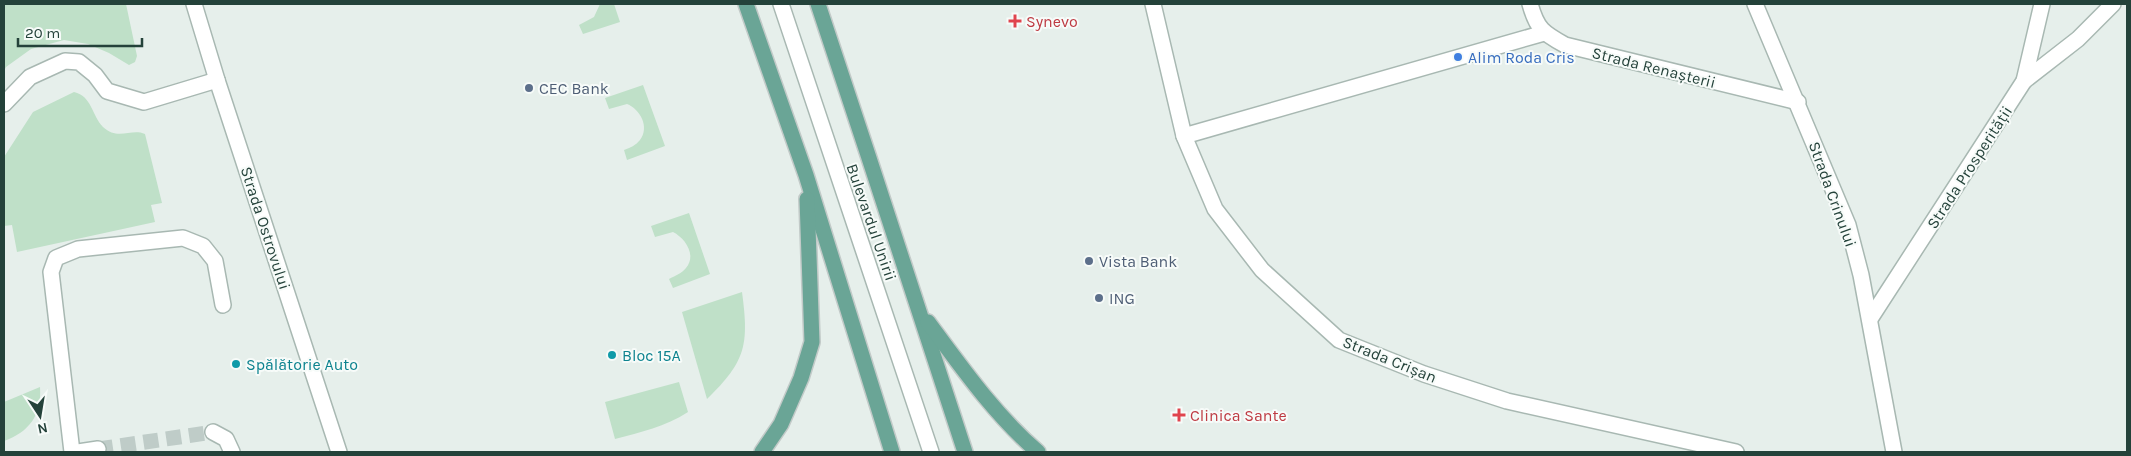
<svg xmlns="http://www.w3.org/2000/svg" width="2131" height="456" viewBox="0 0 2131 456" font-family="Karla,sans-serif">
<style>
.green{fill:#bfe0c8}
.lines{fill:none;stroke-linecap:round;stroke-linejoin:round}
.minor-tunnel{stroke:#bfccc8;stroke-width:15;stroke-dasharray:15 8;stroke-linecap:butt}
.minor-casing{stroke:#a8b8b2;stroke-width:18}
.major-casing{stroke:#c2cac8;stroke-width:18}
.minor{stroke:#fff;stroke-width:15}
.major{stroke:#6aa596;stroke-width:15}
.health-dot{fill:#e0444e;stroke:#f7fbf9;stroke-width:2}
.shop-dot{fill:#3f7fe0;stroke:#f7fbf9;stroke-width:2}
.service-dot{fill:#5c6f8a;stroke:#f7fbf9;stroke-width:2}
.culture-dot{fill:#0f9aa8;stroke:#f7fbf9;stroke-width:2}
.labels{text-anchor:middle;stroke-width:4;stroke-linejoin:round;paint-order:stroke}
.health-label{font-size:16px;fill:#be3a42;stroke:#f7fbf9;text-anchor:start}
.shop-label{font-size:16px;fill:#366cbe;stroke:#f7fbf9;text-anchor:start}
.street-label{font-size:16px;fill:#24423a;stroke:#f7fbf9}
.service-label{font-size:16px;fill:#4e5e75;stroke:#f7fbf9;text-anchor:start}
.culture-label{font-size:16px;fill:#0d838f;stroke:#f7fbf9;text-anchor:start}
</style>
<rect width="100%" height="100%" fill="#e6efeb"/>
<g class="green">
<path d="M4 4H126L137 56 135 62 129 65 109 53 88 44 64 40 31 49 6 67 4 71Z"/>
<path d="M600 4H614L620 22 583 34 579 25 594 17Z"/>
<path d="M643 85 665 146 627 160 624 150C630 148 636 145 640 140 650 127 640 109 627 104L609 109 605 98Z"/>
<path d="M74 92C92 96 92 116 103 127 118 141 131 128 145 134L162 203 151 205 155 222 17 252 12 225 4 226V157L33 112Z"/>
<path d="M689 213 710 274 673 288 669 279C675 276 682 273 686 268 697 255 685 238 673 232L655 237 651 226Z"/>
<path d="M742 292C749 345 746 361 707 399L682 312Z"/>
<path d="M679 382 688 412C665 427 641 432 615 439L605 402Z"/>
<path d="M40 387C42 415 29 432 4 441V402Z"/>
</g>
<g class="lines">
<path class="minor-tunnel" d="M98 449 213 432"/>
<g class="minor-casing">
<g id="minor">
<path d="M194 4 217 80 339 452"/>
<path d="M781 4 931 452"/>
<path d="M1153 4 1184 136 1215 209 1262 270 1339 340 1424 374 1507 401 1736 452"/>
<path d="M1530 4C1537 29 1543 33 1565 45L1798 102"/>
<path d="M1755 4 1848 225 1861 275 1894 452"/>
<path d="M2024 81 2078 39 2113 4"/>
<path d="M4 104 30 77 65 61 79 62 95 75 107 91 144 102 217 80"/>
<path d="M1184 136 1544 33"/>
<path d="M1870 319 2024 81 2042 4"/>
<path d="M213 432 226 439 232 452"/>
<path d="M72 452 51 272 56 258 78 249 183 238 203 246 215 261 223 305"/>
<path d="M78 452 98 449"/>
</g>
</g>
<g class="major-casing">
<g id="major">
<path d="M746 4 806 175 892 452"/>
<path d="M818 4C868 153 916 303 965 452"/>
<path d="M928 322C962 368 995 415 1038 452"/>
<path d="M762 452 781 424 801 378 812 342 807 199"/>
</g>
</g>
<use href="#minor" class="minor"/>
<use href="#major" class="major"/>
</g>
<g class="health-dot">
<path d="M1012.5 13.5h5v5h5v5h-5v5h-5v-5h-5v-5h5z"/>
<path d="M1176.5 407.5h5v5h5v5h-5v5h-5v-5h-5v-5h5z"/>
</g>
<circle class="shop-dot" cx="1458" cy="57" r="5"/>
<g class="service-dot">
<circle cx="529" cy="88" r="5"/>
<circle cx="1089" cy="261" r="5"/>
<circle cx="1099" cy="298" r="5"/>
</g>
<g class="culture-dot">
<circle cx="612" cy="355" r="5"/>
<circle cx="236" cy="364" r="5"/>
</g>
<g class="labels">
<g class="health-label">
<text x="1026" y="27">Synevo</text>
<text x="1190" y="421">Clinica Sante</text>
</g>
<g class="shop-label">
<text x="1468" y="63">Alim Roda Cris</text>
</g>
<g class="street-label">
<text transform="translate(1654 67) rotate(14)" y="6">Strada Renașterii</text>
<text transform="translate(1969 167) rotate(-57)" y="6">Strada Prosperității</text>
<text transform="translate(1833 194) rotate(70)" y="6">Strada Crinului</text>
<text transform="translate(872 222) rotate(71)" y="6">Bulevardul Unirii</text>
<text transform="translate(266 228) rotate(72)" y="6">Strada Ostrovului</text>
<text transform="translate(1390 359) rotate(22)" y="6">Strada Crișan</text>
</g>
<g class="service-label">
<text x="539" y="94">CEC Bank</text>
<text x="1099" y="267">Vista Bank</text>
<text x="1109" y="304">ING</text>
</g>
<g class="culture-label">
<text x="622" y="361">Bloc 15A</text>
<text x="246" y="370">Spălătorie Auto</text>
</g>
</g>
<rect width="2131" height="456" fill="none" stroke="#24423a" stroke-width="10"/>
<g transform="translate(40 416) rotate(168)" stroke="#f7fbf9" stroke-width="4" paint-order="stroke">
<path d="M0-4L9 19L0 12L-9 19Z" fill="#24423a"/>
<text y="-8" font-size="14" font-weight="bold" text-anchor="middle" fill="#24423a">N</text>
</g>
<path d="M18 38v8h124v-8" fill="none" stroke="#24423a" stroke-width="2.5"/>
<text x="25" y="38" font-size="15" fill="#24423a" stroke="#f7fbf9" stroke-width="4" paint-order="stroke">20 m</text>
</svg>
